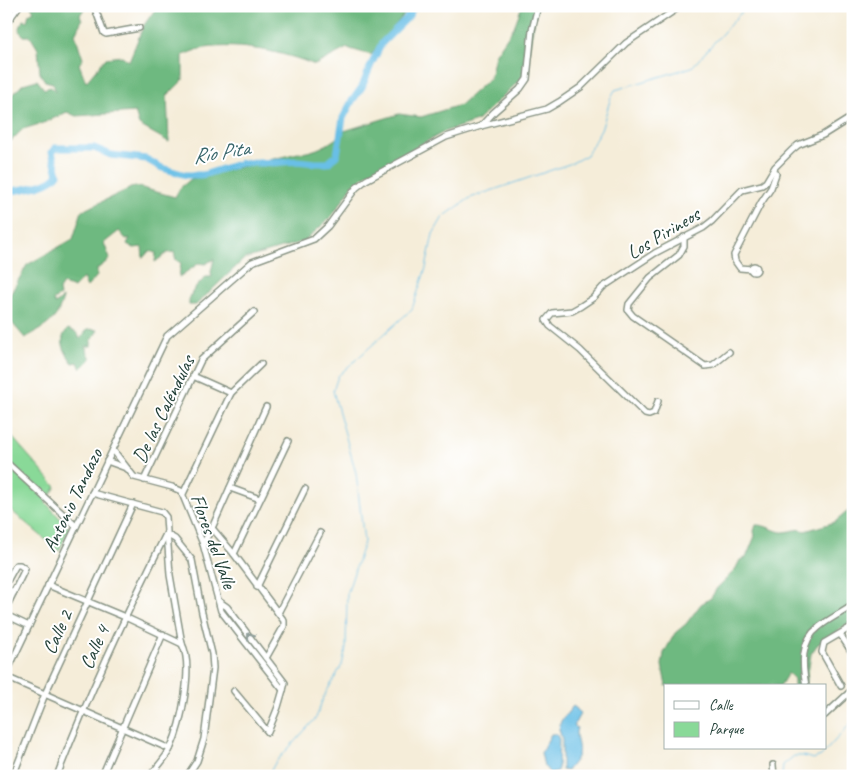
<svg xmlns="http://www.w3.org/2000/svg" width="859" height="782" viewBox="0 0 859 782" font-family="Caveat,sans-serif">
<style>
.green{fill:#89d998;stroke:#548b66}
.forest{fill:#6eb980;stroke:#467b5a}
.water{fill:#69bfe6;stroke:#447e8d}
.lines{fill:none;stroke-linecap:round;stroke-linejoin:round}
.stream{stroke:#69bfe6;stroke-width:1}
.river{stroke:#69bfe6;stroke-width:7}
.minor-casing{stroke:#8a9586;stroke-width:8}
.minor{stroke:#fff;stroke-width:5}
.oneway{stroke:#8f9e9a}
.labels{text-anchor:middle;stroke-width:4;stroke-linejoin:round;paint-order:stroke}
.street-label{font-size:20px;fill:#1f3d34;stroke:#fff}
.water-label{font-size:21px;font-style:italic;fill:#356469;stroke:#fff}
</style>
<rect width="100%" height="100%" fill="#fff"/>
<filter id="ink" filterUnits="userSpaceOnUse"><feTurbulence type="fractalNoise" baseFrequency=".02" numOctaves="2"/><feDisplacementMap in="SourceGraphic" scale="10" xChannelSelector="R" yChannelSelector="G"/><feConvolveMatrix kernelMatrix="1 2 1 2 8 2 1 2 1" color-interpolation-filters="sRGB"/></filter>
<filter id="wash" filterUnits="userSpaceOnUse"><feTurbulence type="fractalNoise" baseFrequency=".0096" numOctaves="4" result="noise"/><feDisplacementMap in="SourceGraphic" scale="20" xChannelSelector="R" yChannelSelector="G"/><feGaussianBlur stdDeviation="1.12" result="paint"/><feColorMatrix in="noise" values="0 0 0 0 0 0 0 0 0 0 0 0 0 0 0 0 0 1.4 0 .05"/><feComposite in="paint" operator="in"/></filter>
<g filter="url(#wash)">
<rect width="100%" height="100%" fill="#f5edd9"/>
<path class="green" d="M6 430 56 487 45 502 69 528 59 551 6 506Z"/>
<g class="forest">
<path d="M31 6H86L80 15 82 20 75 34 83 59 79 64 86 82 106 58 122 56 129 61 144 25 157 7 159 6H277V8L279 6H411L371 55 347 48 315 65C284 52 239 43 205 48 198 49 190 53 183 55V80L167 96 169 142 139 125 135 112 76 116 67 112 46 122 23 129 6 146V110L9 107 8 100 23 84 37 80 44 89 51 87 56 92 53 83 45 81 40 73 38 49 30 36H24L19 31 23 20 27 21 29 14 34 11Z"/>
<path d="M522 6H537L524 76 477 121 446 131 367 174 353 185 332 216 305 241 244 259 196 305H189C188 293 198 285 206 277H212L211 272 214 259 205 264 199 263 179 277 181 263 176 260 174 252 167 253 155 262 156 253 149 251 143 258 142 247 134 248 127 244 130 238 126 239 119 231 104 243 110 259 97 269V276L87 287 83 278 74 288 63 284 59 290 60 296 53 300 55 304 63 298C57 322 46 326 25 338L6 316V302L27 265 73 239 82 211 135 186 175 197 180 188 191 179 298 153C314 153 333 143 344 131L399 114 421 117 460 105 490 78 495 55 514 27Z"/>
<path d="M68 329 77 333 80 339 88 329 98 330 91 341V346H85L91 359 81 369 78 362 73 363C65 353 57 339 68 329Z"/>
<path d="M853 507V621L817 645 811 654 806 686H794V679L788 673 780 686H666L662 665 664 653 675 633 686 624 701 604 711 598 717 588 735 570 740 560 746 558 755 536 754 531 756 525C766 525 772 530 781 532 789 533 797 527 805 531L835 522Z"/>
</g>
<g class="water">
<path d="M573 706 577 709 580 714 574 725 577 728C573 737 582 747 577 757 575 762 570 766 567 771L562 770V740L559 729 561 721Z"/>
<path d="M551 734H556L559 739 558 769 555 773H550L544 766 541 753Z"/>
</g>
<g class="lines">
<g class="stream">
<path d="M323 698 342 665 346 648 347 594 364 542 356 473 333 391 338 376 412 309 426 268 433 234 443 217 470 198 572 163 587 155 602 127 611 97 615 90 692 67 747 6"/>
<path d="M268 776 275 763 316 718 323 698"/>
<path d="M782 776 783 765 794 756H803L813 759 821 756 853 721"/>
</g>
<path class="river" d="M6 192C22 189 49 187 58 174L52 152 55 148H94L111 155 146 159 162 168 186 175H203L241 163H270L298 161 315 163H328L337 155 343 118 352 101 362 87 371 65 382 43 408 17 414 6"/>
</g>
</g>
<g filter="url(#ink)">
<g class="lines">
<g class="minor-casing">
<g id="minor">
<path d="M94 6 104 33 106 34 139 28"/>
<path d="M6 24 19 6"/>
<path d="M481 126 494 112 520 89 527 79 532 30 538 6"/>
<path d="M684 237V246L679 255 650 278 629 304 628 310 633 316 705 366 713 365 729 352"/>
<circle cx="754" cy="269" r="3"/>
<path d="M752 269 740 268 735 261 734 255 761 203 771 188 776 174 774 170"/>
<path d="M193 376 231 393"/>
<path d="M658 401 654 413 649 415 645 414 580 350 550 326 546 320 552 313 572 311 581 306 593 298 603 287 655 253 703 228 712 221 742 190 762 185 766 182 775 167 792 150 798 145 823 135 847 120 853 119"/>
<path d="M113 450 134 477 172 487 181 491 203 544 221 611 283 690"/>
<path d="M107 461 126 468"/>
<path d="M6 462 76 526"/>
<path d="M144 480 201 360 254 312"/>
<path d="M230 488 260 499"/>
<path d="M92 493 162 512 166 517 170 575 182 644C194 666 181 725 171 747 167 757 157 767 150 776"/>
<path d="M183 494 231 393 261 364"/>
<path d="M212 528 234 554 284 621V626L266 658"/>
<path d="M203 544 212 528 266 407"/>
<path d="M234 554 288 441"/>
<path d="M6 583 16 565H20L25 569 6 608"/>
<path d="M48 585 125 617 182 644"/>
<path d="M257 587 305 489"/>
<path d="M6 589 14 592"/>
<path d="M220 602 227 607 285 683 278 707 268 732 234 691"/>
<path d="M278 613 320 533"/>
<path d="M6 615 29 626"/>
<path d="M840 634 853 654"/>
<path d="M6 674 167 336 252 262 314 239 328 226 356 188 366 180 446 137 481 126 547 109 559 102 581 87 626 43 681 6"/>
<path d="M6 677 170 749"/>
<path d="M806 686C802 665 800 641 819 627 830 618 842 613 853 605"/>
<path d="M841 686 822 652 824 643 853 626"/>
<path d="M825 715 853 689"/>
<path d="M773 765 774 776"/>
<path d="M13 776 45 694 133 504"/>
<path d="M57 776C89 693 126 614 166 534L175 539 192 560 202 613 212 654 213 668 204 739 197 761 187 776"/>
<path d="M102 776 163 634"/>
</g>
</g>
<use href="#minor" class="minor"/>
</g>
<defs><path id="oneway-chevron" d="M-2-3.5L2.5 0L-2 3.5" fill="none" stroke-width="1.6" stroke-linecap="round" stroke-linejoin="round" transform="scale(1.25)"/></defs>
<use class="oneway" href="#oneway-chevron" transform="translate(250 636) rotate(-128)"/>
</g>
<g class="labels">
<g class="street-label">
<text transform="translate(663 233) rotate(-31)" y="7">Los Pirineos</text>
<text transform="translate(163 409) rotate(-64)" y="7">De las Caléndulas</text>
<text transform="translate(72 500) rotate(-64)" y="7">Antonio Tandazo</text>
<text transform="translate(214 541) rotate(70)" y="7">Flores del Valle</text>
<text transform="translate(57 632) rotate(-65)" y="7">Calle 2</text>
<text transform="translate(94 647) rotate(-66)" y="7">Calle 4</text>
</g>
<g class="water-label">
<text transform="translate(221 152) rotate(-9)" y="7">Río Pita</text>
</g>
</g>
<rect width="859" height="782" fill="none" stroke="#fff" stroke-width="25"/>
<rect x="664" y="684" width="162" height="65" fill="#ffffff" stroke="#a5b1ae"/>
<rect x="674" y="701" width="25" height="8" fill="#ffffff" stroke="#a5b1ae"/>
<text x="709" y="710" font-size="15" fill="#1f3d34">Calle</text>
<rect x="674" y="722" width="25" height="15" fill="#89d998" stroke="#a5b1ae"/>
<text x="709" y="734" font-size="15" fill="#1f3d34">Parque</text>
</svg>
